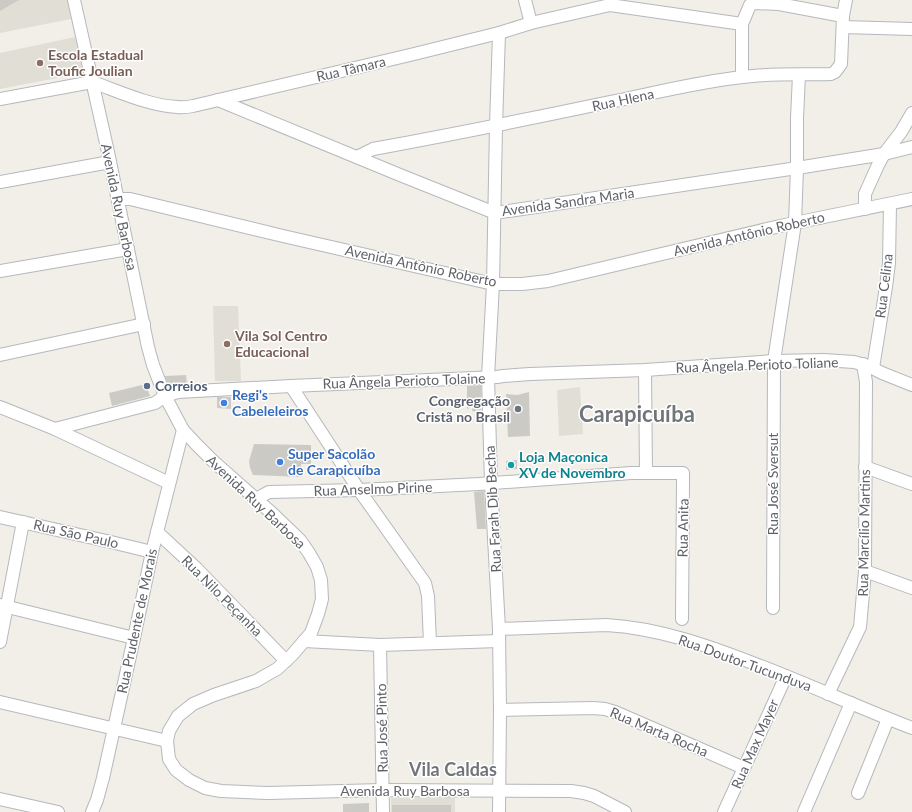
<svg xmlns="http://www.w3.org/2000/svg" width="912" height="812" viewBox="0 0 912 812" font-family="Lato,sans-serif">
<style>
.education{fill:#e1ded6}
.building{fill:#cccac5}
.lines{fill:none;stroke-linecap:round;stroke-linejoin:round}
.minor-casing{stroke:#b5b8bc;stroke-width:14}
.minor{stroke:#fff;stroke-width:12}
.education-dot{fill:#8d6e63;stroke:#fff;stroke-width:1.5}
.service-dot{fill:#5c6f8a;stroke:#fff;stroke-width:1.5}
.shop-dot{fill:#3f7fe0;stroke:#fff;stroke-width:1.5}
.worship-dot{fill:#6b7280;stroke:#fff;stroke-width:1.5}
.culture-dot{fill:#0f9aa8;stroke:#fff;stroke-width:1.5}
.labels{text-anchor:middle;stroke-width:3;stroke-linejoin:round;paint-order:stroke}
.education-label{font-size:14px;font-weight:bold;fill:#785e54;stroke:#fff;text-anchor:start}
.street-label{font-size:14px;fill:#5f6368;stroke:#fff}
.service-label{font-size:14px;font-weight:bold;fill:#4e5e75;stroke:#fff;text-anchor:start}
.shop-label{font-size:14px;font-weight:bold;fill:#366cbe;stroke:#fff;text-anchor:start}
.worship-label{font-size:14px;font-weight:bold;fill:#5b616d;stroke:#fff;text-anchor:end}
.culture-label{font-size:14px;font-weight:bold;fill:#0d838f;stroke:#fff;text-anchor:start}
.district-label{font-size:18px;font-weight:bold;fill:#70757a;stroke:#fff}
.town-label{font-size:22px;font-weight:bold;fill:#70757a;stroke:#fff}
</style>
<rect width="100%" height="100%" fill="#f1efe8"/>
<g class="education">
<path d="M0 0H67L71 19 0 33Z"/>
<path d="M75 37 83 73 0 89V53Z"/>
<path d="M213 306H238L241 381H215Z"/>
<path d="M580 387 583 434 559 436 557 390Z"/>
<path d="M455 797V812H391V798Z"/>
</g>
<g class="building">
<path d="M0 0H19L0 11Z"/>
<path d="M186 375 187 384 177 385 169 387 165 376Z"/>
<path d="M146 384 150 396 112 406 109 393Z"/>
<path d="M481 385V412L472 411 473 406 467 409V386Z"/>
<path d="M529 392 530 436 508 437 506 394 517 395Z"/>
<path d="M217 397H231V409L217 408Z"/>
<path d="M254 444 311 445V464H301L302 477 253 475 250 468 249 461Z"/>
<path d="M517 460V469L506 470V461Z"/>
<path d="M484 491 486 529H477L474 492Z"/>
<path d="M369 803V812H343V804Z"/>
<rect x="392" y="805" width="59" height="7"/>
</g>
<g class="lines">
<g class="minor-casing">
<g id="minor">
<path d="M74 0 108 152 148 347 153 365 165 396 183 430 196 444 213 461 274 515 300 540 309 553 317 567 321 580 322 599 318 614 311 633 292 655 277 669 268 674 256 681 214 695 193 704 178 716 169 731 167 741 169 759 176 770 189 780 205 788 221 791 268 793 382 790 571 791 584 793 594 796 625 812"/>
<path d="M525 0 531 23"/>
<path d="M843 27 912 29"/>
<path d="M499 33 496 126 493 284 488 377 491 483 499 629 500 710 499 812"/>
<path d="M742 77V24L750 5 753 3 779 4 843 16"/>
<path d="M92 82C118 91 150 106 177 107 183 108 188 107 193 106L410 55 499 33 531 23 610 5 742 24"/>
<path d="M0 99 92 82"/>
<path d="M218 100 400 175 495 213 797 168 884 154 912 147"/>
<path d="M357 157 373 149C449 135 524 120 600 104 647 95 695 82 743 77 772 73 801 75 831 74L835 72 841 64 843 16 846 0"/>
<path d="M0 182 110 162"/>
<path d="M118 199H130L283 236 493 284H522L548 281 780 226 912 199"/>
<path d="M865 209V194L878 165 884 154 901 132 912 113"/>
<path d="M0 271 128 249"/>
<path d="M0 355 144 324"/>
<path d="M873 368 886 287 889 263 890 204"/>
<path d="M645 370 646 473"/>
<path d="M291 386 359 490 425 583 428 596 430 643"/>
<path d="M0 407 55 429 169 483"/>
<path d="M55 429 155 403 165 396 178 392 291 386 497 377 503 376 530 374 645 370 774 361 824 360 854 362 868 366 882 373 912 385"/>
<path d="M865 467 912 484"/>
<path d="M256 499 269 492 359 490 479 484 631 473H683V481L682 619"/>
<path d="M0 517 111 542 152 552"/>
<path d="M157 532 197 569 286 661"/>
<path d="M865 571 912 588"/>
<path d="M0 605 134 638"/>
<path d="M773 608 774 361 795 223 797 168V118L799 75"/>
<path d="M499 629 606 625C659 628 709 646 758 665 810 685 860 708 912 728"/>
<path d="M304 641 380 645 499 641"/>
<path d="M0 642 23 522"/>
<path d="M380 645 383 812"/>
<path d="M828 694 860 627 865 571 866 382 863 364"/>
<path d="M0 702 167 741"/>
<path d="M500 710 593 708 605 709 615 712 744 768"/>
<path d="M858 793 888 719"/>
<path d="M0 799 58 812"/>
<path d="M92 812 97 800 103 778 134 638 152 552 183 430"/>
<path d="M724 812 786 676"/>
<path d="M804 812 851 703"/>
</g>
</g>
<use href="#minor" class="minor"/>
</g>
<g class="education-dot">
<circle cx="40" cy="63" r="4"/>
<circle cx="227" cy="344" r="4"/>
</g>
<circle class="service-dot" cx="147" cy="386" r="4"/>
<g class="shop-dot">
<circle cx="224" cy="403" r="4"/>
<circle cx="280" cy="462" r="4"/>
</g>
<circle class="worship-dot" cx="518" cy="409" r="4"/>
<circle class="culture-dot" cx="511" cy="465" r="4"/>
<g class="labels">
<g class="education-label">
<text x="48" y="60">Escola Estadual<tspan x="48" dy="16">Toufic Joulian</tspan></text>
<text x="235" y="341">Vila Sol Centro<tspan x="235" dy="16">Educacional</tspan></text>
</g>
<g class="street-label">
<text transform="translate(351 69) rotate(-13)" y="5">Rua Tâmara</text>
<text transform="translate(623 100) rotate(-12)" y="5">Rua Hlena</text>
<text transform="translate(568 202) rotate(-8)" y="5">Avenida Sandra Maria</text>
<text transform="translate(119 207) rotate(78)" y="5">Avenida Ruy Barbosa</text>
<text transform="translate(749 234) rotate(-13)" y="5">Avenida Antônio Roberto</text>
<text transform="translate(421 266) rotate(12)" y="5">Avenida Antônio Roberto</text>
<text transform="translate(884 286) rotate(-83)" y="5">Rua Celina</text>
<text transform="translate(757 365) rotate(-2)" y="5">Rua Ângela Perioto Toliane</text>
<text transform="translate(404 381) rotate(-2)" y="5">Rua Ângela Perioto Tolaine</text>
<text transform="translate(773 484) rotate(-90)" y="5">Rua José Sversut</text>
<text transform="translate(373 489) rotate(-2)" y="5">Rua Anselmo Pirine</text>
<text transform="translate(256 502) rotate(43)" y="5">Avenida Ruy Barbosa</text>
<text transform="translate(493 509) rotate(-93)" y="5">Rua Farah Dib Becha</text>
<text transform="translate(683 528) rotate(-89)" y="5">Rua Anita</text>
<text transform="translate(864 533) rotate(-89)" y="5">Rua Marcílio Martins</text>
<text transform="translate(76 534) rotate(13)" y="5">Rua São Paulo</text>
<text transform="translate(222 596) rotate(45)" y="5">Rua Nilo Peçanha</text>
<text transform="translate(137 621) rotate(-78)" y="5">Rua Prudente de Morais</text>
<text transform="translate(745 663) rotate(20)" y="5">Rua Doutor Tucunduva</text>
<text transform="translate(382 728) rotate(-91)" y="5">Rua José Pinto</text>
<text transform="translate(659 732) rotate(23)" y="5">Rua Marta Rocha</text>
<text transform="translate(755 744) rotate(-66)" y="5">Rua Max Mayer</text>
<text x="405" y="796">Avenida Ruy Barbosa</text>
</g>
<g class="service-label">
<text x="155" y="391">Correios</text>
</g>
<g class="shop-label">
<text x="232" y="400">Regi's<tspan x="232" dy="16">Cabeleleiros</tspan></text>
<text x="288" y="459">Super Sacolão<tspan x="288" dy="16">de Carapicuíba</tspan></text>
</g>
<g class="worship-label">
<text x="510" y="406">Congregação<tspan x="510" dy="16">Cristã no Brasil</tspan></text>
</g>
<g class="culture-label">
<text x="519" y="462">Loja Maçonica<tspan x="519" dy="16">XV de Novembro</tspan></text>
</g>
<g class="district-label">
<text x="453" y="776">Vila Caldas</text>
</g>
<g class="town-label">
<text x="637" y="422">Carapicuíba</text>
</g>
</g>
</svg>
